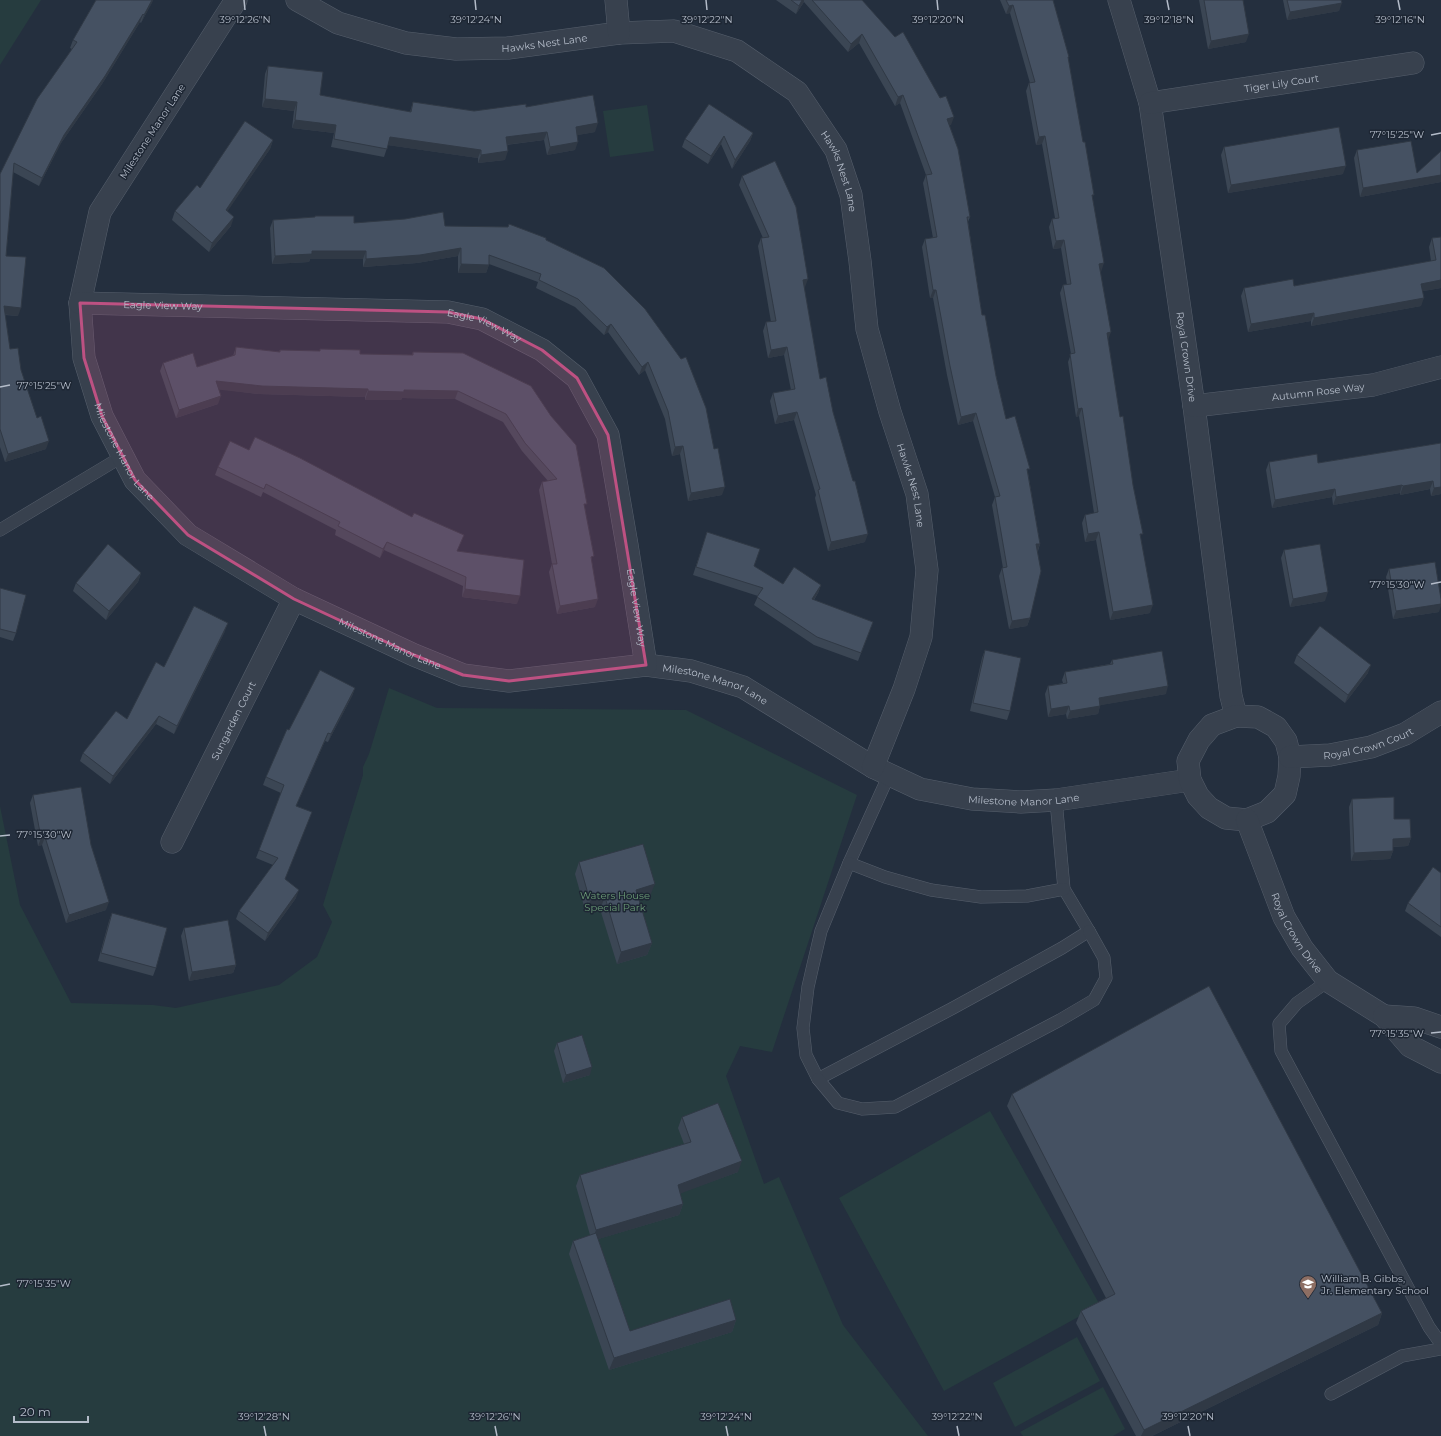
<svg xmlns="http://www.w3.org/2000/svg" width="1441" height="1436" viewBox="0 0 1441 1436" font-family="Montserrat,sans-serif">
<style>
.green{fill:#263c3f}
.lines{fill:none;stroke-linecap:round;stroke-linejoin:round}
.lane-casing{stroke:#565f6c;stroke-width:13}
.street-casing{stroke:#565f6c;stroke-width:23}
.lane{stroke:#38414e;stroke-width:12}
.street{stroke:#38414e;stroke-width:22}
.wall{fill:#3b4654}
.shaded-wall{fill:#303945}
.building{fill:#455162;stroke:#303945}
.marked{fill:#bd5182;fill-opacity:0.2;stroke:#bd5182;stroke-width:3;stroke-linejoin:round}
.ticks{fill:none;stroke:#b4bcc9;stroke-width:1.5}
.labels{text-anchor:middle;stroke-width:3;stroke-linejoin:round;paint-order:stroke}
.street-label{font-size:10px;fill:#b4bcc9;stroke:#1d2633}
.park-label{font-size:10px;fill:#6b9a76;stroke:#1d2633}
.poi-label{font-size:10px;fill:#b4bcc9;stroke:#1d2633;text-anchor:start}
.ticks-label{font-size:10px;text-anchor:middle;fill:#b4bcc9;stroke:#1d2633;stroke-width:3;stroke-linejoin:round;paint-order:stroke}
</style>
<rect width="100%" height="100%" fill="#242f3e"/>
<g class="green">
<path d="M0 0H41L0 65Z"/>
<path d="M647 105 654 151 610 157 603 111Z"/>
<path d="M389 688 437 708 686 710 857 795 772 1052 740 1046 726 1076 764 1184 779 1177 843 1325 928 1436H0V806L20 905 71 1003 153 1005 176 1008 279 985 317 957 332 922 323 905 363 775V767L369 754Z"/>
<path d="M990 1111 1100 1305 944 1391 839 1198Z"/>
<path d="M1077 1337 1100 1381 1015 1427 993 1383Z"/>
<path d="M1103 1387 1125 1429 1113 1436H1023L1020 1432Z"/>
</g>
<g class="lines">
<g class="lane-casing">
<g id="lane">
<path d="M0 530 123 456"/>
<path d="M889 775 849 863 821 931 813 965 808 987 803 1028 806 1055 818 1079 953 1008 1062 948 1089 931 1064 889 1056 800"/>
<path d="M849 863 885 877 931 890 981 897 1027 896 1064 889"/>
<path d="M1328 981 1297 1003 1279 1024 1281 1051 1429 1327 1441 1344"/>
<path d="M818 1079 838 1103 862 1109 895 1107 1060 1020 1094 1000 1106 978 1104 958 1089 931"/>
<path d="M1331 1394 1402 1356 1441 1349"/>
</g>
</g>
<g class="street-casing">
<g id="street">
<path id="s1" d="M236 0 100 212 80 303 84 358 102 416 135 480 188 535 294 599 414 655 463 675 509 681 646 665 691 671 743 687 873 767 920 789 972 799 1021 802 1056 800 1190 780"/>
<path id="s2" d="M297 0 338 23 406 43 456 49 508 48 619 33 674 31 737 51 797 92 836 150 851 195 860 261 867 329 890 412 917 494 927 570 921 637 904 689 873 767"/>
<path d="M616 0 619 33"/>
<path id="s3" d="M1119 0 1150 103 1194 406 1231 696 1236 716"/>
<path id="s4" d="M1150 103 1413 63"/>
<path id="s5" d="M80 303 448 312 482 319 542 350 577 378 608 435 627 545 646 665"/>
<path id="s6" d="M1194 406 1373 385 1441 367"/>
<path d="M1236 716 1258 717 1276 727 1286 741 1290 757 1289 776 1285 794 1267 812 1247 820 1226 818 1209 808 1198 796 1190 780 1188 761 1199 740 1212 725Z"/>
<path id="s7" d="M1290 757 1330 755 1371 747 1405 734 1441 712"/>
<path id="s8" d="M1247 820 1284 917 1302 948 1328 981 1384 1016 1410 1046 1441 1062"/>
<path id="s9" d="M172 842 294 599"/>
<path d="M1384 1016 1414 1018 1441 1027"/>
</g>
</g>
<use href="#lane" class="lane"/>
<use href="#street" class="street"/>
</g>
<g class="wall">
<path d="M96 0H153L141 23 140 22 102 84 61 143 39 186 13 172 6 256 18 316 5 315 10 349 21 370 46 449 5 462 0 447V174L72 49 70 48 73 40Z"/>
<path d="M776 0H862L951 125H949L970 217 968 222 982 315 1006 419 1028 473 1040 544 1038 551 1030 618 1027 626 1009 629 999 576 1002 568H1003L992 505 995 497 973 421 958 425 947 375 933 298H930L922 247 925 239 933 238 923 183 926 175 900 103 895 106 859 43 848 52 804 2 796 14Z"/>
<path d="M1000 0H1053L1068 59 1092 199 1108 340 1120 417 1141 539 1150 613 1110 620 1096 540 1085 542 1082 523 1085 515 1094 513 1079 416 1076 417 1068 362 1071 354 1060 293 1063 285H1067L1061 248 1053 249 1049 227 1052 219 1055 218 1042 144 1036 145 1026 91 1029 83H1030L1010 13 1006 14Z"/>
<path d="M1199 0H1243L1246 42 1208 49Z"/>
<path d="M1283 0H1341L1339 11 1287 20Z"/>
<path d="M268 66 320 95 410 112 413 102 474 111 526 107 595 132 577 135 575 150 547 155 544 140 507 145 505 160 478 163V158L388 145 384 157 331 147 334 133 292 128 294 111 262 107 265 74Z"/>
<path d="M753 133 750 141 732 169 721 144 708 164 682 147 685 139Z"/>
<path d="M273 140 270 149 227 211 231 226 209 252 172 220 175 211 200 188Z"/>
<path d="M1224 147 1343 174 1228 193 1221 155Z"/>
<path d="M1357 150 1417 173 1441 151V183V182L1360 197 1354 158Z"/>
<path d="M742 176 805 287H804L820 379 833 412 865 542 828 551 815 498 816 495 794 420 775 424 770 401 773 393 791 390 784 355 768 358 763 331 766 322H771L758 246 761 238H763L739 185Z"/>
<path d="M315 216 354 223 445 226 546 240 604 268 722 495 688 501 680 454 672 456 665 419 645 370 639 375 608 332 604 335 575 307 536 288 538 282 489 264 486 273H458V256L417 263 363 267V259H310L309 262 272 264 270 228 273 220 315 217Z"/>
<path d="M1441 237V288L1423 291 1421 306 1311 326V321L1248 332 1241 296 1244 288 1294 286 1431 261 1429 247 1432 238Z"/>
<path d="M236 347 279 352 280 350 320 351V349L360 354 412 355 413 352 463 353 585 508 592 562 595 607 557 614 549 572 552 564 539 490 542 482 548 481 522 451 503 422 455 399 402 398 401 400H365V397L259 394 219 389 218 404 176 418 160 371 163 363 197 367 233 356Z"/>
<path d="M1441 443V494L1431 496 1430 489 1400 495V493L1333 505 1332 497 1272 508 1266 470 1269 462 1318 463Z"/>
<path d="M249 450 412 517 464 535 457 551 517 604 462 597 463 586 384 550 380 558 335 535 336 530 263 492 261 497 215 475 218 467Z"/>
<path d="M707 532 754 566 783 584 821 585 818 593 814 600 873 622 858 661 814 645 754 605 758 596 693 575Z"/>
<path d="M1284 550 1325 601 1290 607 1281 558Z"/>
<path d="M1389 569 1439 612 1393 619 1386 577Z"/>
<path d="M141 573 138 582 106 620 73 591 76 583Z"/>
<path d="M0 588 16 633 13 641 0 637Z"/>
<path d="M225 631 174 734 156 724 110 784 80 761 83 753 127 719 164 667Z"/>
<path d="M985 650 1010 711 1007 720 970 711 982 658Z"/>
<path d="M1297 655 1368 673 1345 703 1294 663Z"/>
<path d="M1112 660 1166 694 1100 705 1098 714 1067 719 1066 714 1048 717 1045 694 1048 686 1063 683 1062 680 1065 672 1110 664Z"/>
<path d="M355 688 352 696 328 742 325 741 296 806 285 880 296 898 265 941 236 919 239 911 273 865 256 858 281 793 263 785 266 777 289 730Z"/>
<path d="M33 795 91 845 106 910 66 923 42 845 38 846 30 803Z"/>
<path d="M1352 799 1394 819 1411 838 1408 846 1393 847V851L1390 859 1351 861 1349 807Z"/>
<path d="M579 862 650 896 639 900 652 943 647 955 617 964 600 909 586 913 575 874Z"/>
<path d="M1441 873V937L1405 911 1408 903Z"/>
<path d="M112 913 156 968 153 976 98 961 109 921Z"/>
<path d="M184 928 236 965 233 973 189 981 181 936Z"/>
<path d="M557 1043 590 1075 563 1083 554 1051Z"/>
<path d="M1012 1094 1382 1313 1378 1325 1152 1436H1136L1076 1323 1081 1311 1106 1298 1007 1106Z"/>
<path d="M682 1117 738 1172 680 1193 683 1204 679 1215 598 1239 630 1331 736 1320 732 1332 609 1370 569 1254 573 1241 590 1235 576 1186 580 1175 684 1144 678 1128Z"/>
</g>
<g class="shaded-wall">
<path d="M152 0H153L152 3 141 23 144 15Z"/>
<path d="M802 0H804V2L796 14 799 6Z"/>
<path d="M1342 3 1339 11 1287 20 1290 12Z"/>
<path d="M1013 5 1010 13 1006 14 1009 6Z"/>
<path d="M143 14 140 22 102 84 61 143 39 186 42 178 64 135Z"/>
<path d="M862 34 859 43 848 52 851 44Z"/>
<path d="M1249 34 1246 42 1208 49 1211 41Z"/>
<path d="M903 95 900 103 895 106 898 97Z"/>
<path d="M265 99 297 102 294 111 262 107Z"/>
<path d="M954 117 951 125 944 127 947 119Z"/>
<path d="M295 120 336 125 334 133 292 128Z"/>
<path d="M598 123 595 132 573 136 576 127Z"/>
<path d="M547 132 544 140 503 145 506 137Z"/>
<path d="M753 133 750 141 732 169 735 160Z"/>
<path d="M724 136 721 144 708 164 711 156Z"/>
<path d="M1045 136 1042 144 1036 145 1039 137Z"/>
<path d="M390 137 481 150 478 158 387 145Z"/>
<path d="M273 140 270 149 223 218 226 210Z"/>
<path d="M578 142 575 150 547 155 550 147Z"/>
<path d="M508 151 505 160 478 163 481 155Z"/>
<path d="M1346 166 1343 174 1228 193 1231 185Z"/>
<path d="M1441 175V182L1360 197 1363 188Z"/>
<path d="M234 217 231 226 209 252 212 243Z"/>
<path d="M1064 240 1061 248 1053 249 1056 241Z"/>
<path d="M461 248 458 256 417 263 363 267 366 259Z"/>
<path d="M312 251H366L363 259H310L309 262 272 264 275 256Z"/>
<path d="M1104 263 1101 272 1099 264Z"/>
<path d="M461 264 489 265 486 273H458Z"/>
<path d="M808 279 805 287 800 288 803 280Z"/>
<path d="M1441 280V288L1418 292 1421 284Z"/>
<path d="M933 290H936L933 298H930Z"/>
<path d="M1424 298 1421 306 1311 326 1314 318Z"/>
<path d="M4 306 21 308 18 316 1 314Z"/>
<path d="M1314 313 1311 321 1248 332 1251 324Z"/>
<path d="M611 324 608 332 604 335 607 327Z"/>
<path d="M1111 332 1108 340 1107 333Z"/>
<path d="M787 347 784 355 768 358 771 350Z"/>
<path d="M648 362 645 370 639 375 642 367Z"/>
<path d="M216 381 368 389 365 397 259 394 213 389Z"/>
<path d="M404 390 458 391 455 399 402 398 401 400H365L368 391Z"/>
<path d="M221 396 218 404 176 418 179 410Z"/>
<path d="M1082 408 1079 416 1076 417 1078 409Z"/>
<path d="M797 412 794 420 775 424 778 416Z"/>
<path d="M976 413 973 421 958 425 961 417Z"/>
<path d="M49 441 46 449 5 462 8 454Z"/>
<path d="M683 446 680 454 672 456 675 447Z"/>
<path d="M1433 481 1430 489 1400 495 1403 486Z"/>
<path d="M1402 485 1400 493 1333 505 1336 497Z"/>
<path d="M725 487 722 495 688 501 691 493Z"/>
<path d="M1441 487V494L1431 496 1434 488Z"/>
<path d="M1335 489 1332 497 1272 508 1275 500Z"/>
<path d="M1099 532 1096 540 1085 542 1088 534Z"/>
<path d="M868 534 865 542 828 551 831 542Z"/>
<path d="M387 542 384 550 380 558 383 549Z"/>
<path d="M1036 544H1040L1037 552Z"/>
<path d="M141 573 138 582 106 620 109 611Z"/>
<path d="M821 585 818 593 809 607 812 599Z"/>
<path d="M465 589 520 596 517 604 462 597Z"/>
<path d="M1328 592 1325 601 1290 607 1293 599Z"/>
<path d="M598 599 595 607 557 614 560 606Z"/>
<path d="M1441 604V606L1439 612 1393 619 1396 611Z"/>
<path d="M1153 605 1150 613 1110 620 1113 612Z"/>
<path d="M1030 618 1027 626 1009 629 1012 621Z"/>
<path d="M228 623 225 631 174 734 177 726Z"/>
<path d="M1371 665 1368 673 1345 703 1348 695Z"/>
<path d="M1168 686 1166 694 1096 706 1099 698Z"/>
<path d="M355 688 352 696 328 742 331 734Z"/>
<path d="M1069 706 1066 714 1048 717 1051 709Z"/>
<path d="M1100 706 1098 714 1067 719 1070 711Z"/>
<path d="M159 716 156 724 110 784 113 776Z"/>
<path d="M328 733 325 741 293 814 296 806Z"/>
<path d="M45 837 42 845 38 846 41 838Z"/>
<path d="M1411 838 1408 846 1390 847 1393 839Z"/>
<path d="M1393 851 1390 859 1351 861 1354 853Z"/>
<path d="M655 884 650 896 632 902 636 890Z"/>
<path d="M299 890 296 898 265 941 268 933Z"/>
<path d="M605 897 600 909 586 913 590 901Z"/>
<path d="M109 902 106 910 66 923 69 915Z"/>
<path d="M652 943 647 955 617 964 621 952Z"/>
<path d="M236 965 233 973 189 981 192 972Z"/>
<path d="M592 1067 590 1075 563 1083 566 1075Z"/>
<path d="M742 1161 738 1172 674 1196 678 1185Z"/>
<path d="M683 1204 679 1215 592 1241 596 1230Z"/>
<path d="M1382 1313 1378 1325 1152 1436H1141L1144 1430Z"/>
<path d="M736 1320 732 1332 609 1370 614 1358Z"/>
</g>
<g class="building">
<path d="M96 0H152L144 15 143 14 105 76 64 135 42 178 14 163 6 256 26 257 21 308 4 306 10 349 18 348 21 370 37 418 41 416 49 441 8 454 0 429V174L37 99 77 42 73 40Z"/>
<path d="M791 0H802L799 6Z"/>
<path d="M812 0H862L895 37 903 32 940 98 946 96 954 117 947 119 958 149 970 217H967L982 315H985L996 376 1006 419 1015 416 1030 469H1027L1040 544H1036L1041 571 1030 618 1012 621 1002 568 1007 567 995 497 1000 496 976 413 961 417 950 366 936 290H933L925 239 937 237 926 175 932 174 903 95 898 97 862 34 851 44Z"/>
<path d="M1006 0H1053L1069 57H1068L1083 142H1085L1094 195H1092L1104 263 1099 264 1111 332 1107 333 1120 417 1123 416 1133 485 1143 534H1140L1153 605 1113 612 1099 532 1088 534 1085 515 1098 512 1082 408 1078 409 1070 354 1075 353 1063 285 1071 284 1064 240 1056 241 1052 219 1059 218 1045 136 1039 137 1029 83 1035 82 1013 5 1009 6Z"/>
<path d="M1204 0H1243L1249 34 1211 41Z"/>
<path d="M1287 0H1341L1342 3 1290 12Z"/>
<path d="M268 66 323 72 320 95 411 112 413 102 474 111 526 104V107L593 95 598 123 576 127 578 142 550 147 547 132 506 137 508 151 481 155V150L390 137 387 149 334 139 336 125 295 120 297 102 265 99Z"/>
<path d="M709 104 753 133 735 160 724 136 711 156 685 139Z"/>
<path d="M245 121 273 140 226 210 234 217 212 243 175 211 197 185 200 188Z"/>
<path d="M1339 127 1346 166 1231 185 1224 147Z"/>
<path d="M1411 141 1417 173 1441 151V175L1363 188 1357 150Z"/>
<path d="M775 161 796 207 808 279 803 280 820 379 826 377 833 412 853 481H855L868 534 831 542 818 490 820 489 797 412 778 416 773 393 795 389 787 347 771 350 766 322 776 321 761 238 769 237 742 176Z"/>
<path d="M443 212 445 226 508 227 509 224 546 238V240L604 268 645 309 681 359 686 357 706 408 714 449 718 448 725 487 691 493 683 446 675 447 668 411 648 362 642 367 611 324 607 327 578 299 539 280 541 274 489 255V265L461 264V248L420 255 366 259V251H312V254L275 256 273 220 315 217V216H354V223L405 219Z"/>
<path d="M1441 237V280L1421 284 1424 298 1314 318V313L1251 324 1244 288 1293 279 1294 286 1436 260 1432 238Z"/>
<path d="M236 347 280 352V350L320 351V349L360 350V354L413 355V352L463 353 531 386 551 416 576 445 587 504H584L594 556 591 557 598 599 560 606 552 564H557L542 482 557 479 525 443 506 414 458 391 404 390V392L368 391V389L262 386 216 381 221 396 179 410 163 363 193 353 197 367 235 355Z"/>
<path d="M255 437 300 458 412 517 414 513 464 535 457 551 524 560 520 596 465 589 466 577 387 542 383 549 338 526 340 522 266 484 264 489 218 467 230 441 249 450Z"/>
<path d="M1441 443V487L1434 488 1433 481 1403 486 1402 485 1336 497 1335 489 1275 500 1269 462 1317 454 1318 463Z"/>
<path d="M707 532 760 549 754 566 783 584 794 567 821 585 812 599 873 622 861 653 817 637 757 597 763 588 696 567Z"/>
<path d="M108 544 141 573 109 611 76 583Z"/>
<path d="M1320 544 1328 592 1293 599 1284 550Z"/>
<path d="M1435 562 1441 599V604L1396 611 1389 569Z"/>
<path d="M0 588 26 595 16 633 0 629Z"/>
<path d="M194 606 228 623 177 726 159 716 113 776 83 753 116 711 127 719 156 662 164 667Z"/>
<path d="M1320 626 1371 665 1348 695 1297 655Z"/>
<path d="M985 650 1021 658 1010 711 973 703Z"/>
<path d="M1162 651 1168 686 1099 698 1100 706 1070 711 1069 706 1051 709 1048 686 1067 683 1065 672 1113 664 1112 660Z"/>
<path d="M320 670 355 688 331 734 328 733 296 806 312 812 285 879 299 890 268 933 239 911 278 858 259 850 284 785 266 777 287 729 289 730Z"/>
<path d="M81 787 91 845 109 902 69 915 45 837 41 838 33 795Z"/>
<path d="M1394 797V819H1410L1411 838 1393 839V851L1354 853 1352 799Z"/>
<path d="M643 844 655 884 636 890 652 943 621 952 605 897 590 901 579 862Z"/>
<path d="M1433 867 1441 873V927L1408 903Z"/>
<path d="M112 913 167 928 156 968 101 953Z"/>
<path d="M228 920 236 965 192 972 184 928Z"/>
<path d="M1209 986 1382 1313 1144 1430 1081 1311 1115 1294 1012 1094Z"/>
<path d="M582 1035 592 1067 566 1075 557 1043Z"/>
<path d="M718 1103 742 1161 678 1185 683 1204 596 1230 580 1175 691 1142 682 1117Z"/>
<path d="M596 1233 630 1331 730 1299 736 1320 614 1358 573 1241Z"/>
</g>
<path class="marked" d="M80 303 448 312 482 319 542 350 577 378 608 435 646 665 509 681 463 675 414 655 294 599 188 535 135 480 102 416 84 358Z"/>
<path class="ticks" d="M244 0 245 10M475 0 476 10M706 0 707 10M937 0 938 10M1167 0 1169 10M1398 0 1400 10M1431 135 1441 133M0 387 10 385M1431 584 1441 582M0 836 10 835M1431 1033 1441 1032M0 1286 10 1284M264 1426 266 1436M495 1426 497 1436M726 1426 728 1436M957 1426 959 1436M1188 1426 1190 1436"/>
<defs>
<g id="school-pin" transform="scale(0.9)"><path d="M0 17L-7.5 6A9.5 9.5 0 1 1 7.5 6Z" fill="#8d6e63" stroke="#1d2633"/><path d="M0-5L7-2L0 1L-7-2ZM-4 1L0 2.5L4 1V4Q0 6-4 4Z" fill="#fff"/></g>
</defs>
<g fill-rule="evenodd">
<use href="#school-pin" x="1308" y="1284"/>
</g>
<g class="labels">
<g class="street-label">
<text dy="4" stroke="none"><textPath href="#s2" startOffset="257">Hawks Nest Lane</textPath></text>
<text dy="4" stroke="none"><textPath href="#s4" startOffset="133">Tiger Lily Court</textPath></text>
<text transform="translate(152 131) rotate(-57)" y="4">Milestone Manor Lane</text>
<text dy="4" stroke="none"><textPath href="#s2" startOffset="617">Hawks Nest Lane</textPath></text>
<text dy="4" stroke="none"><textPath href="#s5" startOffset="83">Eagle View Way</textPath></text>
<text dy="4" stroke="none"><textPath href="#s5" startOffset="407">Eagle View Way</textPath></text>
<text dy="4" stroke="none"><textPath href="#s3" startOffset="364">Royal Crown Drive</textPath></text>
<text dy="4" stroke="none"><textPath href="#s6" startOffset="125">Autumn Rose Way</textPath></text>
<text dy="4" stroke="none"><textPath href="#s1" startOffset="503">Milestone Manor Lane</textPath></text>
<text dy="4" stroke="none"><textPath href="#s2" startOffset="941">Hawks Nest Lane</textPath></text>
<text dy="4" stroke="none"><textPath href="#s5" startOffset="755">Eagle View Way</textPath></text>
<text dy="4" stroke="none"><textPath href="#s1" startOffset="839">Milestone Manor Lane</textPath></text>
<text dy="4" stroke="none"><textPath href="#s1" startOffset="1175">Milestone Manor Lane</textPath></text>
<text dy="4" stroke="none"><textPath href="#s9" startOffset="136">Sungarden Court</textPath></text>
<text dy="4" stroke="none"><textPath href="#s7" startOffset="80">Royal Crown Court</textPath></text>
<text dy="4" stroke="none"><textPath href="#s1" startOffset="1512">Milestone Manor Lane</textPath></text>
<text dy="4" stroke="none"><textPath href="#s8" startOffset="124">Royal Crown Drive</textPath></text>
</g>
<g class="park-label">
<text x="615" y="899">Waters House<tspan x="615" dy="12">Special Park</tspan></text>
</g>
<g class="poi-label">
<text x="1321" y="1282">William B. Gibbs,<tspan x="1321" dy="12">Jr. Elementary School</tspan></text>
</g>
</g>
<g class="ticks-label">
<text x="245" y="23">39°12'26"N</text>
<text x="476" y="23">39°12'24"N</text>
<text x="707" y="23">39°12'22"N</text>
<text x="938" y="23">39°12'20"N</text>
<text x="1169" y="23">39°12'18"N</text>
<text x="1400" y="23">39°12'16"N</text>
<text x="1397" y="138">77°15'25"W</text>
<text x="44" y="389">77°15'25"W</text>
<text x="1397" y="588">77°15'30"W</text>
<text x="44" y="838">77°15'30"W</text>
<text x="1397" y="1037">77°15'35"W</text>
<text x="44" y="1287">77°15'35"W</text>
<text x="264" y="1420">39°12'28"N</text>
<text x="495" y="1420">39°12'26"N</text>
<text x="726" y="1420">39°12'24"N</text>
<text x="957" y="1420">39°12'22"N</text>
<text x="1188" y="1420">39°12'20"N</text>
</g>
<path d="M14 1416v6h74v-6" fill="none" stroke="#b4bcc9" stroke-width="2"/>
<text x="20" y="1416" font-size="12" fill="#b4bcc9" stroke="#1d2633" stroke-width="3" paint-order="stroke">20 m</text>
</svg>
